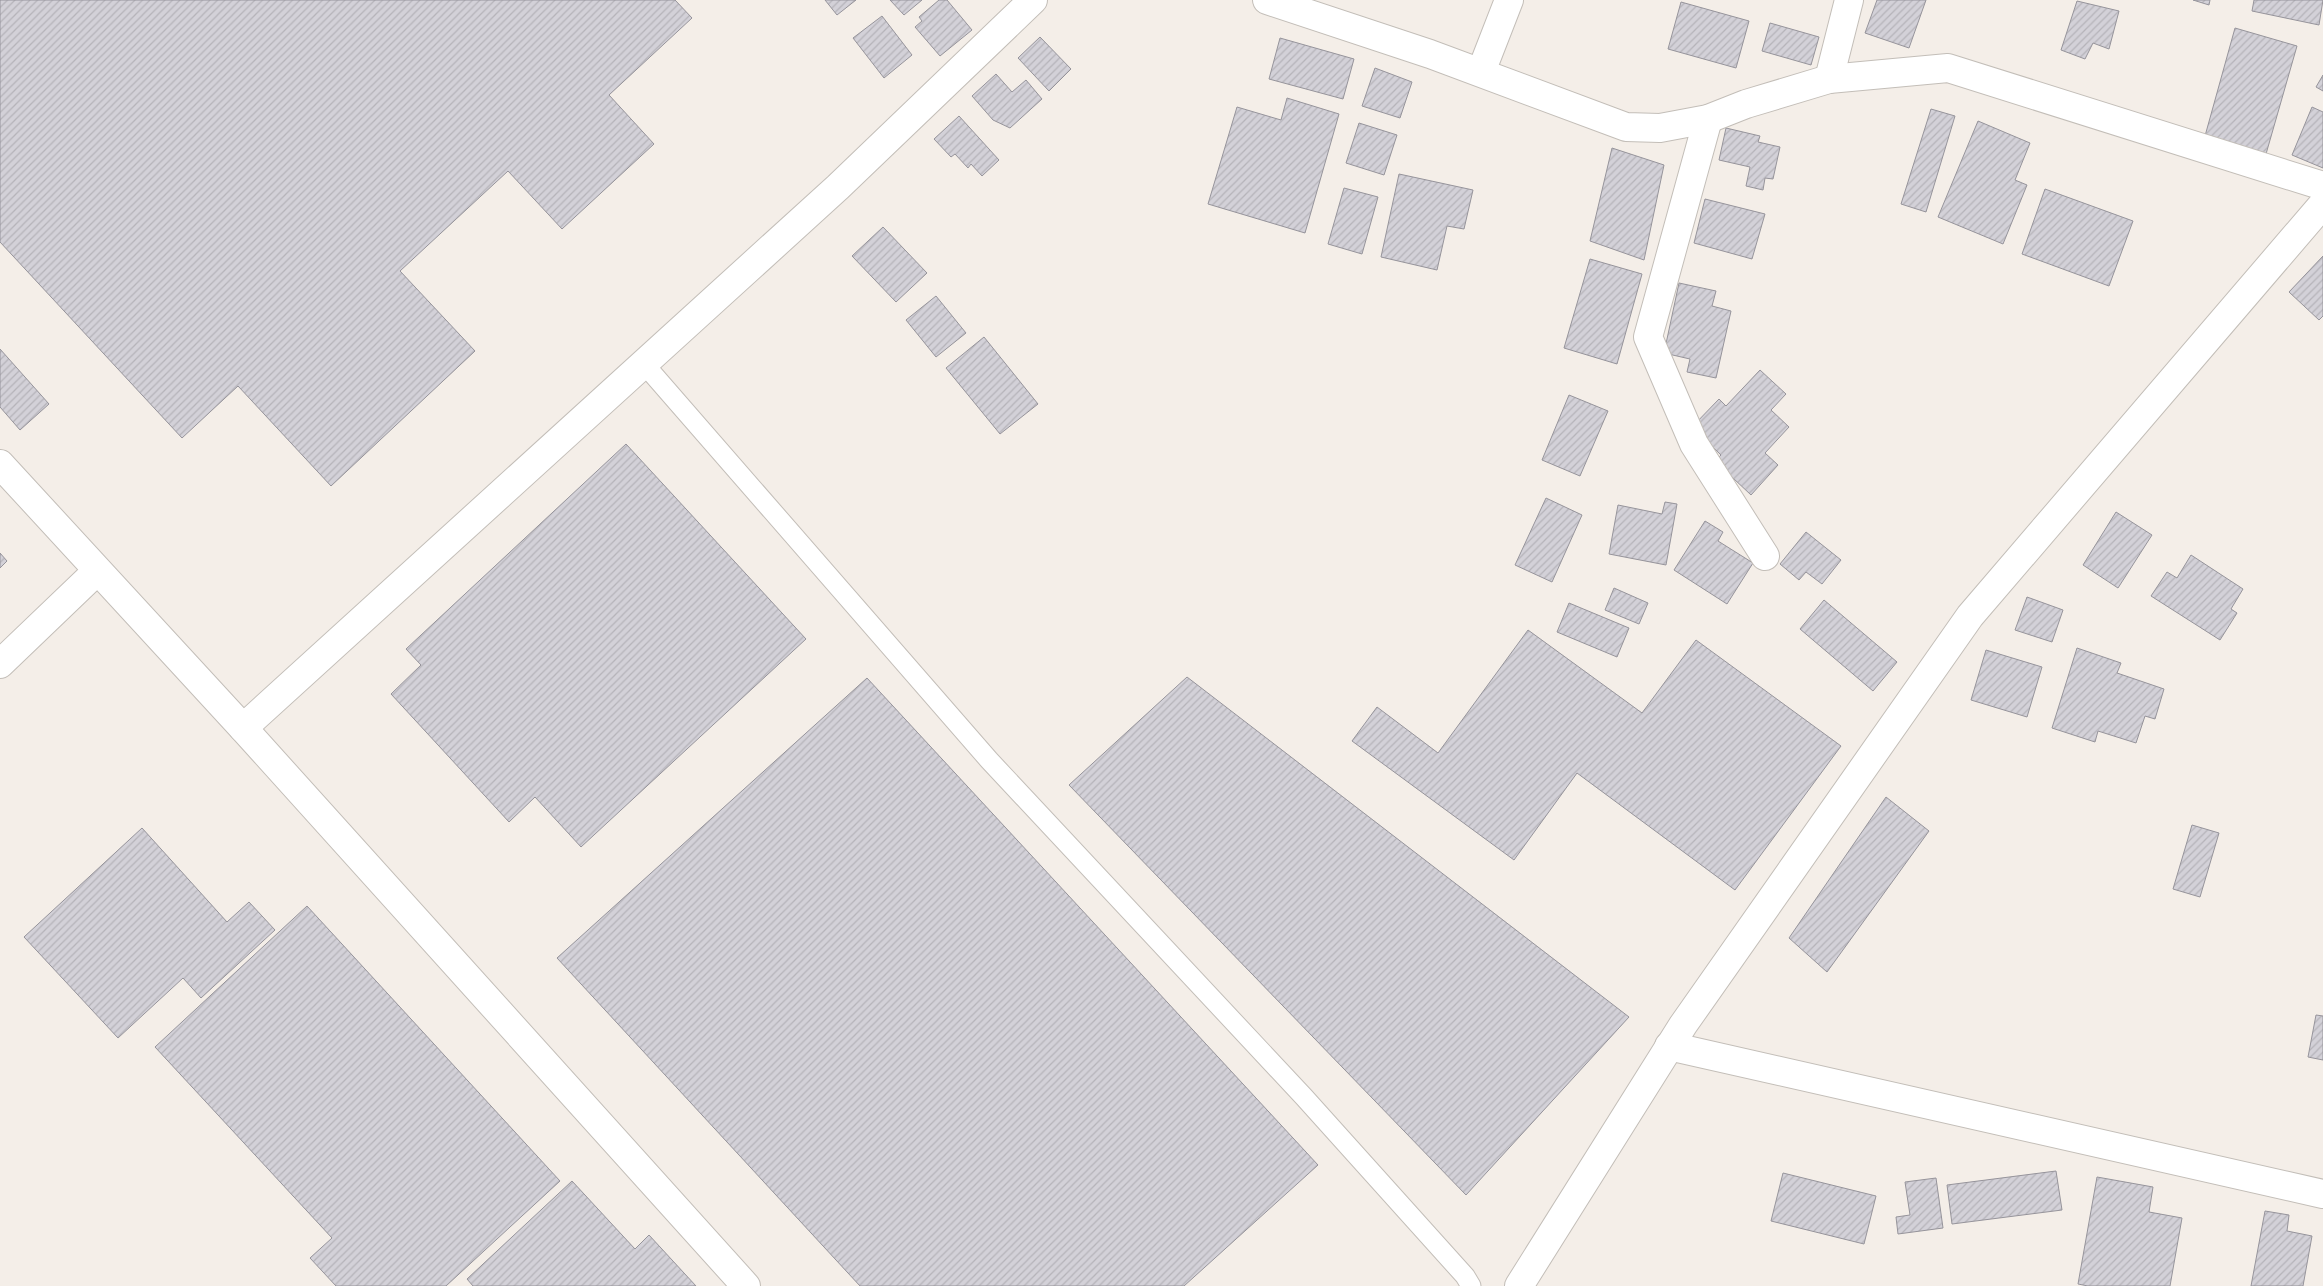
<svg xmlns="http://www.w3.org/2000/svg" width="2323" height="1286" viewBox="0 0 2323 1286" font-family="Poppins,sans-serif">
<style>
.building{fill:url(#building-hatch);stroke:#96949b}
.lines{fill:none;stroke-linecap:round;stroke-linejoin:round}
.service-casing{stroke:#c3beb8;stroke-width:21}
.minor-casing{stroke:#c3beb8;stroke-width:30}
.service{stroke:#fff;stroke-width:19}
.minor{stroke:#fff;stroke-width:28}
</style>
<defs>
<pattern id="building-hatch" width="6" height="6" patternUnits="userSpaceOnUse" patternTransform="scale(1.25)"><rect width="6" height="6" fill="#d3d1d8"/><path d="M-1 1l2-2M0 6l6-6M5 7l2-2" fill="none" stroke="#b5b3b9"/></pattern>
</defs>
<rect width="100%" height="100%" fill="#f4eee8"/>
<g class="building">
<path d="M0 0H675L692 18 609 95 654 144 562 229 508 171 400 271 475 351 331 486 238 386 182 438 0 242Z"/>
<path d="M825 0H856L837 15Z"/>
<path d="M890 0H922L904 15Z"/>
<path d="M939 0H947L972 30 940 56 915 27 922 21 919 17Z"/>
<path d="M1877 0H1926L1909 48 1865 33Z"/>
<path d="M2193 0H2210L2209 5Z"/>
<path d="M2254 0H2323L2319 25 2252 11Z"/>
<path d="M2077 1 2119 11 2109 49 2093 43 2085 59 2061 50Z"/>
<path d="M1681 2 1749 21 1736 68 1668 49Z"/>
<path d="M882 16 912 55 884 78 853 38Z"/>
<path d="M1770 23 1819 37 1811 65 1762 51Z"/>
<path d="M2235 28 2297 46 2266 154 2205 136Z"/>
<path d="M1040 37 1071 69 1049 91 1018 58Z"/>
<path d="M1280 38 1354 59 1343 99 1269 79Z"/>
<path d="M1375 68 1412 82 1400 118 1362 106Z"/>
<path d="M996 74 1012 92 1026 80 1042 99 1010 128 993 120 972 96Z"/>
<path d="M2323 75V91L2316 87Z"/>
<path d="M1287 98 1339 114 1305 233 1208 204 1237 107 1281 120Z"/>
<path d="M2312 107 2323 112V168L2292 155Z"/>
<path d="M1931 109 1955 116 1926 212 1901 204Z"/>
<path d="M959 116 999 160 982 176 971 164 968 168 955 154 951 157 934 139Z"/>
<path d="M1978 121 2030 143 2015 180 2027 185 2003 244 1938 217Z"/>
<path d="M1359 123 1397 135 1384 175 1346 163Z"/>
<path d="M1726 128 1760 136 1758 142 1780 147 1773 179 1765 178 1763 190 1746 186 1750 167 1719 160Z"/>
<path d="M1612 148 1664 165 1644 260 1590 241Z"/>
<path d="M1399 174 1473 190 1464 229 1447 226 1437 270 1381 257Z"/>
<path d="M1344 188 1378 197 1362 254 1328 244Z"/>
<path d="M2045 189 2133 221 2109 286 2022 254Z"/>
<path d="M1705 199 1765 214 1752 259 1694 243Z"/>
<path d="M883 227 927 273 896 302 852 256Z"/>
<path d="M2323 256V316L2319 320 2289 292Z"/>
<path d="M1590 259 1642 274 1617 364 1564 348Z"/>
<path d="M1679 283 1716 291 1712 306 1731 311 1716 378 1687 372 1690 359 1664 353Z"/>
<path d="M936 296 966 333 936 357 906 320Z"/>
<path d="M984 337 1038 404 1000 434 946 368Z"/>
<path d="M0 349 49 404 20 430 0 407Z"/>
<path d="M1760 370 1786 394 1771 410 1789 427 1765 453 1778 465 1751 495 1715 461 1721 455 1692 427 1719 399 1726 406Z"/>
<path d="M1569 395 1608 411 1580 476 1542 460Z"/>
<path d="M626 444 806 639 581 847 535 797 509 822 391 694 421 665 406 649Z"/>
<path d="M1546 498 1582 515 1552 582 1515 565Z"/>
<path d="M1665 502 1677 504 1666 565 1609 554 1618 505 1662 514Z"/>
<path d="M2116 512 2152 535 2118 588 2083 565Z"/>
<path d="M1705 521 1723 532 1718 541 1753 563 1727 604 1674 570Z"/>
<path d="M1806 532 1841 560 1822 584 1806 572 1799 580 1780 564Z"/>
<path d="M0 553 7 561 0 568Z"/>
<path d="M2191 555 2243 589 2231 609 2237 613 2220 640 2151 596 2167 572 2177 578Z"/>
<path d="M1614 588 1648 603 1639 624 1605 610Z"/>
<path d="M2027 597 2063 610 2052 642 2015 630Z"/>
<path d="M1824 600 1897 662 1873 691 1800 629Z"/>
<path d="M1569 603 1629 628 1617 657 1557 632Z"/>
<path d="M1528 630 1642 713 1696 640 1841 746 1735 890 1577 773 1514 860 1352 741 1377 707 1438 753Z"/>
<path d="M2077 648 2121 663 2117 673 2164 689 2155 719 2145 716 2136 743 2098 731 2095 742 2052 728Z"/>
<path d="M1986 650 2042 667 2027 717 1971 700Z"/>
<path d="M1187 677 1629 1017 1466 1195 1069 785Z"/>
<path d="M867 678 1318 1165 1184 1286H860L557 958Z"/>
<path d="M1886 797 1929 831 1827 972 1789 938Z"/>
<path d="M2192 825 2219 833 2200 897 2173 889Z"/>
<path d="M142 828 227 922 249 902 275 930 201 998 183 978 118 1038 24 937Z"/>
<path d="M307 906 560 1181 446 1286H336L310 1258 332 1238 155 1047Z"/>
<path d="M2316 1015 2323 1016V1060L2308 1057Z"/>
<path d="M2056 1171 2062 1210 1952 1224 1947 1185Z"/>
<path d="M1783 1173 1876 1196 1864 1244 1771 1221Z"/>
<path d="M2097 1177 2153 1187 2149 1212 2182 1218 2170 1286H2088L2078 1284Z"/>
<path d="M1936 1178 1943 1228 1898 1234 1896 1217 1910 1215 1905 1182Z"/>
<path d="M572 1181 635 1249 649 1235 696 1286H473L467 1279Z"/>
<path d="M2265 1211 2289 1215 2287 1231 2312 1236 2303 1286H2251Z"/>
</g>
<g class="lines">
<g class="service-casing">
<path id="service" d="M645 365 989 760 1304 1097 1465 1276 1471 1286"/>
</g>
<g class="minor-casing">
<g id="minor">
<path d="M1267 0 1430 54 1626 127 1660 128 1708 119 1746 104 1829 79 1948 68 2323 186"/>
<path d="M1481 72 1509 0"/>
<path d="M1829 79 1849 0"/>
<path d="M1708 119 1648 337 1694 444 1765 556"/>
<path d="M0 464 243 728 746 1286"/>
<path d="M0 664 97 571"/>
<path d="M243 728 838 187 1033 0"/>
<path d="M1669 1046 2323 1194"/>
<path d="M1519 1286 1683 1025 1970 616 2323 204"/>
</g>
</g>
<use href="#service" class="service"/>
<use href="#minor" class="minor"/>
</g>
</svg>
